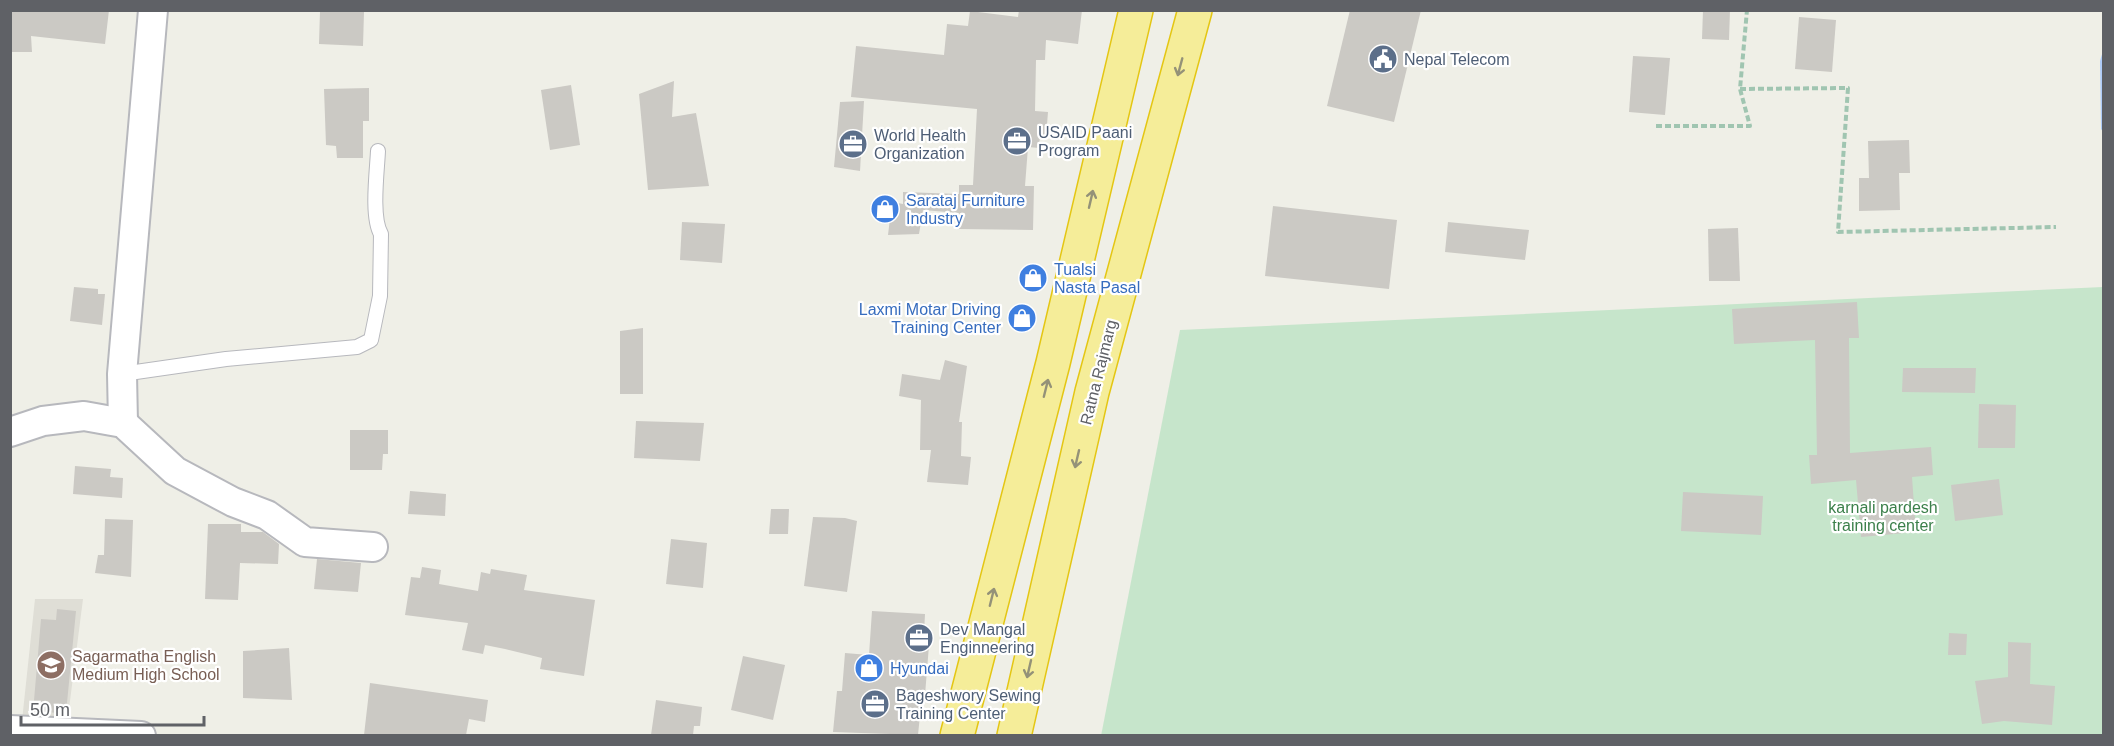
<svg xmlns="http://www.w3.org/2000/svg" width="2114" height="746" viewBox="0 0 2114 746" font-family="Arial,sans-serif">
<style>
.education{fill:#dfded6}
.green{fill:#c6e5cb}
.water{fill:#aecbf8}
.building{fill:#cbc9c4}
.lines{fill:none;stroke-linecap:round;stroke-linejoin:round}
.lane-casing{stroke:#b7b8bd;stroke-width:16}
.street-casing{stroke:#b7b8bd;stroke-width:32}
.highway-casing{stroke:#e4c613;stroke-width:36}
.path{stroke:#a0c5b1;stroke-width:4;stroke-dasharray:6 3;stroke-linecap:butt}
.lane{stroke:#fff;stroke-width:14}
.street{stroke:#fff;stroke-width:28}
.highway{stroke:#f5ed99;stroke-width:33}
.oneway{stroke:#949278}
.labels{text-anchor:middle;stroke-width:4.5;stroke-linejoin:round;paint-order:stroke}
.service-label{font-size:16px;fill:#4e5e75;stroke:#fff;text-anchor:start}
.shop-label{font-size:16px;fill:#366cbe;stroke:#fff;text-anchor:start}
.street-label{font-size:16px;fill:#5f6166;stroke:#fff}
.park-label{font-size:16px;fill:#3c804b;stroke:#fff}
.education-label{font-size:16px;fill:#785e54;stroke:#fff;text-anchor:start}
</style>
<rect width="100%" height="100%" fill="#efefe7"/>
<path class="education" d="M35 599H83L66 732 21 730Z"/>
<path class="green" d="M2103 287V735L1101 736 1180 330Z"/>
<path class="water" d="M2103 51V132L2101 129 2100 61Z"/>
<g class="building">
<path d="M10 10H109L105 44 31 36 32 52H10Z"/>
<path d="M1019 10H1082L1078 44 1046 40 1045 60H1036L1035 111 1048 112 1046 137 1040 136 1039 148 1028 147 1025 186H1034L1033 230 959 229V213L923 210 919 234 888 235 892 202 903 204V192L959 194V185H973L977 109 851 97 856 46 944 55 947 24 968 26 970 11 1018 17Z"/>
<path d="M1350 10H1421L1394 122 1327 106Z"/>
<path d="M1703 10H1730L1729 40 1702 39Z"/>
<path d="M320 11 364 12 363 46 319 44Z"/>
<path d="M1799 17 1836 20 1832 72 1795 69Z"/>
<path d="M1633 56 1670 58 1665 115 1629 112Z"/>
<path d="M674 81 672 117 696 113 709 186 648 190 639 94Z"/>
<path d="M571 85 580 145 550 150 541 90Z"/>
<path d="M369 88V121H363V158H337L336 146 326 145 324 89Z"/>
<path d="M864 101 860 171 834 167 840 102Z"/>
<path d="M1909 140 1910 173H1899L1900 210 1859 211V178H1869L1868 141Z"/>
<path d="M1273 206 1397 220 1389 289 1265 276Z"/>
<path d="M682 222 725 224 722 263 680 260Z"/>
<path d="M1448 222 1529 230 1525 260 1445 252Z"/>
<path d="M1738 228 1740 281H1709L1708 229Z"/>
<path d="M74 287 98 289V294H105L102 325 70 321Z"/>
<path d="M1857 302 1859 338H1849L1850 453 1931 447 1933 475 1912 477 1916 532 1861 537 1856 480 1811 484 1809 455H1817L1815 340 1734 344 1732 309Z"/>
<path d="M643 328V394H620V331Z"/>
<path d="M945 360 967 366 959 422H962L961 456 971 457 968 485 927 482 931 450H920L921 400 899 396 902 374 940 380Z"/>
<path d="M1903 368H1976L1975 393 1902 392Z"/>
<path d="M1979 404 2016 405 2015 448H1978Z"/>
<path d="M636 421 704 423 700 461 634 458Z"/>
<path d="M350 430H388V454H383L382 470H350Z"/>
<path d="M75 466 111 469 110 477 123 478 122 498 73 494Z"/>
<path d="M1999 479 2003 515 1955 521 1951 485Z"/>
<path d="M410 491 446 494 445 516 408 514Z"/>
<path d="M1683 492 1763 496 1761 535 1681 531Z"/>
<path d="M771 509H789L788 534H769Z"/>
<path d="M813 517 845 518 857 521 847 592 804 586Z"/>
<path d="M105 519 133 520 131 577 95 573 98 555H104Z"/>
<path d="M208 524H241V532H263L279 544 278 564 240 563 238 600 205 599Z"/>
<path d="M671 539 707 543 703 588 666 584Z"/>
<path d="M317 559 361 563 358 592 314 589Z"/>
<path d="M422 567 441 570 439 584 478 591 481 572 490 574 491 569 527 575 524 590 595 600 584 676 540 669 542 658 505 649 485 645 483 654 462 650 468 623 405 615 411 577 420 578Z"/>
<path d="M57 609 76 611 66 713 33 712 41 619 56 620Z"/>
<path d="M872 611 925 614 924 633H930L925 695H922L918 735 833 732 837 691H842L845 653 869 655Z"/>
<path d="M1949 633 1967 634 1966 655H1948Z"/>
<path d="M2008 642 2031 643 2030 684 2055 686 2052 725 2004 721 1982 724 1975 681 2008 677Z"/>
<path d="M289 648 292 700 243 698V651Z"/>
<path d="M743 656 785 665 773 720 731 710Z"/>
<path d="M370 683 488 700 485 722 469 719 466 735H364Z"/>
<path d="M656 700 702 707 700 726H694L693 735H651Z"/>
</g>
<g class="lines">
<g class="lane-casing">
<path id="lane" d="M122 374 226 359 357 347 371 340 380 296 381 234C371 217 377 172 378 151"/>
</g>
<g class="street-casing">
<g id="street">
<path d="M123 423 122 374 153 10"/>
<path d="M10 432 43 421 84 416 123 423 175 471 233 502 267 515 305 542 373 547"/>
<path d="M10 730 141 736"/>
</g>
</g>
<g class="highway-casing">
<g id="highway">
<path d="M957 736 1053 363 1136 10"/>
<path d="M1014 736 1092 392 1195 10"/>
</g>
</g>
<g class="path">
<path d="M1740 89 1848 88 1838 232 2056 227"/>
<path d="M1656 126H1750L1740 89 1747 10"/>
</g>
<use href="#lane" class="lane"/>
<use href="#street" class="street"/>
<use href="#highway" class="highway"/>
</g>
<defs><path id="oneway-shaft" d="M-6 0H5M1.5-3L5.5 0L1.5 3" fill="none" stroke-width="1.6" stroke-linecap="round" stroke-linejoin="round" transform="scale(1.5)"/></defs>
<g class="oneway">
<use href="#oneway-shaft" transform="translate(1180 67) rotate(105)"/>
<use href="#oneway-shaft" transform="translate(1091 199) rotate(-77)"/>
<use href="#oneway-shaft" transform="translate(1046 388) rotate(-76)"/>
<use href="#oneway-shaft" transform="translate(1077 459) rotate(103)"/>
<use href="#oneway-shaft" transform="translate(992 597) rotate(-76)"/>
<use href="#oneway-shaft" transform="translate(1029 669) rotate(103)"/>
</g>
<defs>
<g id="civic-disc" transform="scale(1.5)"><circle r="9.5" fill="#5c6f8a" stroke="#fff"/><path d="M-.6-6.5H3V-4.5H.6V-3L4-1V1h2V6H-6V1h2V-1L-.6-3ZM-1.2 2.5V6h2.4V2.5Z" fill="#fff"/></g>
<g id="office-disc" transform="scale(1.5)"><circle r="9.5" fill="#5c6f8a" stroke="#fff"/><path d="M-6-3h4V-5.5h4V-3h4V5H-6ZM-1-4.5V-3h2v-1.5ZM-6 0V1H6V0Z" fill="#fff"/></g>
<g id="shop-disc" transform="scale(1.5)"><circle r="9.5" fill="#3f7fe0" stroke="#fff"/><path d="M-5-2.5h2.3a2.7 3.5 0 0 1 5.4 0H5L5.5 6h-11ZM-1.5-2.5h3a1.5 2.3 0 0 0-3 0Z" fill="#fff"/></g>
<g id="school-disc" transform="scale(1.5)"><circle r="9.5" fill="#8d6e63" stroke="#fff"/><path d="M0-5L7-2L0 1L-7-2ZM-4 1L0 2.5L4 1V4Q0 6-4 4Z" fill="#fff"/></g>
</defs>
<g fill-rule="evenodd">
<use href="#civic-disc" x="1383" y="59"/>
<use href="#office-disc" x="1017" y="141"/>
<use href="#office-disc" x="853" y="144"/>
<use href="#shop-disc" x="885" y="209"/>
<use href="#shop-disc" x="1033" y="278"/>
<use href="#shop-disc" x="1022" y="318"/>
<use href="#office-disc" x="919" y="638"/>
<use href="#school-disc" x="51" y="665"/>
<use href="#shop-disc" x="869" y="668"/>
<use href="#office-disc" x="875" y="704"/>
</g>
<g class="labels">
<g class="service-label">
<text x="1404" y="65">Nepal Telecom</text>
<text x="1038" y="138">USAID Paani<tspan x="1038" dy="18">Program</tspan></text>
<text x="874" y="141">World Health<tspan x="874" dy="18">Organization</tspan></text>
<text x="940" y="635">Dev Mangal<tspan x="940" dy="18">Enginneering</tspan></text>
<text x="896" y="701">Bageshwory Sewing<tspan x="896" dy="18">Training Center</tspan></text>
</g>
<g class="shop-label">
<text x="906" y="206">Sarataj Furniture<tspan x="906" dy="18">Industry</tspan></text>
<text x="1054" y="275">Tualsi<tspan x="1054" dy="18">Nasta Pasal</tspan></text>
<text x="1001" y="315" text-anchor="end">Laxmi Motar Driving<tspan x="1001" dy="18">Training Center</tspan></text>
<text x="890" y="674">Hyundai</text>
</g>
<g class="street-label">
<text transform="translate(1098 372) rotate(-76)" y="6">Ratna Rajmarg</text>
</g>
<g class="park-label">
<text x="1883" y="513">karnali pardesh<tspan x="1883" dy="18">training center</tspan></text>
</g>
<g class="education-label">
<text x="72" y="662">Sagarmatha English<tspan x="72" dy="18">Medium High School</tspan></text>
</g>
</g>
<rect width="2114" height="746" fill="none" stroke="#5f6166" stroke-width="24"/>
<path d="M21 716v9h183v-9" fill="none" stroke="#5f6166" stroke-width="3"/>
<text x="30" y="716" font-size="18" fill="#5f6166" stroke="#ffffff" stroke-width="4.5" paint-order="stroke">50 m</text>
</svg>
